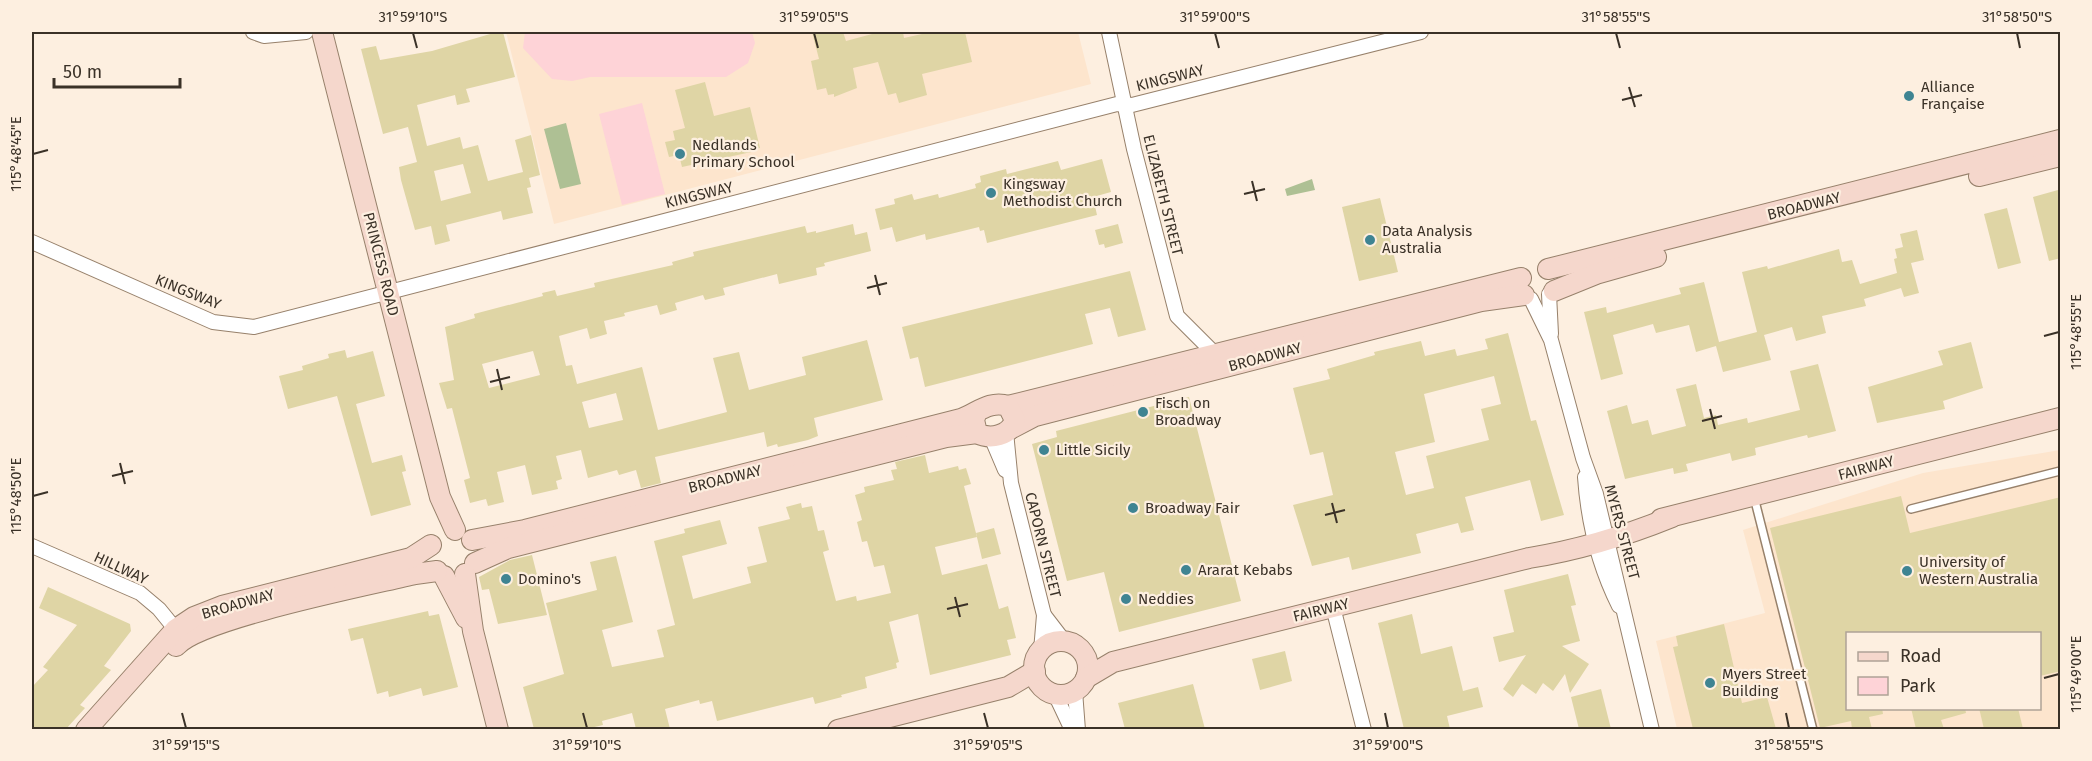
<svg xmlns="http://www.w3.org/2000/svg" width="2092" height="761" viewBox="0 0 2092 761" font-family="'Fira Sans',sans-serif">
<style>
.built{fill:#fde5cd;fill-rule:evenodd}
.green{fill:#fed3d7}
.water{fill:#aec094}
.building{fill:#dfd5a5;fill-rule:evenodd}
.lines{fill:none;stroke-linecap:round;stroke-linejoin:round}
.lane-casing{stroke:#97816b;stroke-width:10}
.street-casing{stroke:#97816b;stroke-width:16}
.secondary-casing{stroke:#97816b;stroke-width:22}
.lane{stroke:#fff;stroke-width:7}
.street{stroke:#fff;stroke-width:14}
.secondary{stroke:#f5d7cc;stroke-width:20}
.ticks{fill:none;stroke:#3a3127;stroke-width:2}
.poi-dot{fill:#3f8492;stroke:#fdefe0;stroke-width:2}
.labels{text-anchor:middle;stroke-width:4.5;stroke-linejoin:round;paint-order:stroke}
.street-label{font-size:15px;fill:#3a3127;stroke:#fdefe0}
.poi-label{font-size:15px;fill:#3a3127;stroke:#fdefe0;text-anchor:start}
.neatline{fill:none;stroke:#3a3127;stroke-width:2}
.ticks-label{font-size:15px;text-anchor:middle;fill:#3a3127}
</style>
<rect width="100%" height="100%" fill="#fdefe0"/>
<g class="built">
<path d="M506 32H1078L1091 84 554 224Z"/>
<path d="M2060 450V729H1677L1656 641 1765 613 1743 530 1923 473ZM1848 634H2040V708H1848Z"/>
</g>
<g class="green">
<path d="M525 32H752L755 43 748 63 726 77H590L572 81 552 79 523 48Z"/>
<path d="M642 103 665 194 622 205 599 114Z"/>
</g>
<g class="water">
<path d="M566 123 581 184 560 189 544 129Z"/>
<path d="M1312 179 1315 190 1287 196 1285 189Z"/>
</g>
<g class="building">
<path d="M497 32H503L515 77 466 89 470 102 457 105 455 95 417 105 427 146 460 137 463 149 478 145 488 181 523 172 515 140 531 135 540 175 529 178 531 187 527 188 533 213 503 220 501 211 446 225 450 241 435 245 431 226 415 230 401 180 399 167 417 162 408 127 383 134 361 49 376 46 380 60 432 51ZM463 164 471 193 441 201 434 171Z"/>
<path d="M812 32H843L846 41 872 34 871 32H903L904 38 931 32H965L972 62 922 74 927 95 899 103 896 93 888 95 878 62 853 68 857 88 834 97V94L828 95 826 88 817 90 811 61 819 59Z"/>
<path d="M705 82 714 116 750 107 760 148 755 149 756 151 682 167 679 155 669 157 665 142 675 140 673 131 685 128 675 90Z"/>
<path d="M1102 159 1111 192 1093 197 1097 215 987 243 984 230 980 231 979 227 926 240 925 234 896 242 892 227 880 230 875 209 895 204 894 199 912 194 914 200 938 194 939 198 976 188 975 184 981 182 980 176 1006 169 1007 174 1058 161 1061 170Z"/>
<path d="M2058 190 2061 258 2049 261 2033 197Z"/>
<path d="M1380 198 1398 272 1359 281 1342 207Z"/>
<path d="M2007 208 2021 263 1998 269 1984 214Z"/>
<path d="M853 224 855 235 867 232 871 251 824 263 825 266 816 268 817 275 779 284 777 274 723 288 725 295 705 300 703 295 675 303 677 310 660 315 657 305 624 313 625 316 604 321 607 334 590 339 587 328 559 336 566 366 572 365 577 384 642 367 658 430 727 412 713 358 739 352 749 390 806 375 802 357 867 340 883 400 814 418 818 436 808 440 778 447 777 444 767 447 764 432 655 457 661 483 641 488 636 470 619 475 617 470 588 478 581 450 556 456 562 479 556 481 558 489 532 495 525 465 497 472 504 502 488 506 486 499 470 503 464 480 470 478 452 408 447 409 439 383 454 380 445 327 475 318 474 314 543 296 542 293 555 290 557 296 595 287 594 283 673 265 672 262 694 256 693 252 805 226 807 233 816 231V233ZM533 351 540 375 489 388 482 364ZM616 393 623 420 589 428 582 402Z"/>
<path d="M1118 224 1123 243 1105 248 1104 244 1099 245 1095 230Z"/>
<path d="M1917 230 1924 260 1911 263 1919 293 1904 297 1901 288 1864 299 1866 306 1822 316 1826 333 1796 341 1792 327 1764 335 1771 360 1723 372 1716 346 1696 352 1689 325 1656 333 1653 324 1613 335 1623 374 1601 380 1584 312 1606 307 1607 313 1681 294 1679 288 1704 282 1719 342 1757 332 1742 272 1767 266 1768 269 1839 249 1842 262 1852 260 1860 284 1897 273 1894 259 1897 258 1895 249 1903 247 1900 234Z"/>
<path d="M1130 271 1146 330 1118 337 1110 308 1085 314 1093 344 925 387 918 357 910 359 902 327Z"/>
<path d="M1508 333 1531 421 1536 420 1564 515 1541 521 1530 480 1465 497 1474 530 1461 533 1458 523 1416 534 1421 553 1352 570 1349 557 1312 566 1293 505 1333 495 1323 452 1310 455 1293 388 1330 379 1327 369 1375 355 1374 352 1421 341 1425 356 1455 349 1457 356 1488 349 1485 339ZM1494 376 1501 404 1481 409 1489 440 1426 456 1434 488 1406 495 1395 452 1435 442 1424 394Z"/>
<path d="M1971 342 1983 388 1943 401 1945 409 1877 423 1868 387 1943 365 1938 351Z"/>
<path d="M345 350 347 358 373 351 385 396 356 404 372 463 402 455 406 471 402 472 411 505 371 516 337 396 288 409 279 376 303 370 302 366 329 358 328 354Z"/>
<path d="M1818 364 1836 431 1808 438 1807 435 1755 448 1756 455 1732 461 1730 453 1686 464 1688 471 1674 474 1673 468 1625 479 1607 411 1627 405 1632 424 1648 420 1652 435 1686 426 1676 389 1696 384 1704 418 1716 415 1718 425 1747 418 1748 423 1800 410 1790 371Z"/>
<path d="M1189 397 1241 601 1119 632 1104 572 1067 581 1032 444 1057 437 1056 431Z"/>
<path d="M925 455 929 473 958 466 959 470 966 468 971 484 964 486 977 537 935 547 942 575 987 564 999 609 1008 606 1016 638 1007 640 1011 655 930 675 918 614 889 622 899 662 896 663 897 668 865 677 867 688 841 695 842 697 815 704 813 697 717 721 712 701 700 704 699 700 665 709 670 729H636L632 713 602 721 603 725 586 729H534L523 687 564 674 546 603 597 590 590 562 616 556 633 622 602 630 612 667 664 657 657 630 675 625 654 541 685 533 684 529 720 520 727 544 682 556 693 599 751 583 747 567 767 562 758 527 790 519 786 507 801 503 802 508 812 506 818 531 824 530 829 550 823 552 836 601 856 596 857 601 891 593 884 565 874 567 867 541 862 542 857 522 862 520 855 495 865 492 864 487 894 480 891 470 897 469 895 462Z"/>
<path d="M1901 496 1910 533 2061 497V671L2040 676V633H1848V708H1882L1883 714 1869 717 1872 729H1852L1851 721 1820 728 1770 528Z"/>
<path d="M994 528 1001 554 982 559 976 533Z"/>
<path d="M532 555 547 615 498 624 489 589 482 590 479 577 510 560Z"/>
<path d="M1568 574 1576 605 1571 606 1580 641 1562 646 1589 664 1570 693 1565 674 1553 691 1543 683 1536 694 1522 684 1513 697 1503 689 1526 655 1499 662 1493 637 1514 632 1504 590Z"/>
<path d="M48 587 130 624 131 631 104 666 111 670 80 705 85 708 66 729H32V687L48 670 43 667 77 625 39 608Z"/>
<path d="M428 611 429 616 439 614 458 687 423 696 421 688 389 697 388 691 377 694 363 638 351 641 348 629Z"/>
<path d="M1412 614 1421 654 1452 646 1463 691 1478 687 1483 707 1447 716 1450 729H1404L1378 623Z"/>
<path d="M1724 624 1742 703 1767 697 1776 729H1693L1673 647 1678 646 1676 636Z"/>
<path d="M1285 651 1292 681 1260 690 1252 659Z"/>
<path d="M1193 684 1205 729H1125L1118 703Z"/>
<path d="M1601 689 1611 729H1579L1571 697Z"/>
<path d="M1911 708H1965L1966 713 1941 720 1944 729H1916Z"/>
<path d="M1979 708H2018L2023 729H1984Z"/>
</g>
<g class="lines">
<g class="lane-casing">
<g id="lane">
<path d="M1754 497 1813 730"/>
<path d="M1911 509 2060 471"/>
</g>
</g>
<g class="street-casing">
<g id="street">
<path d="M253 32 264 36 306 32"/>
<path d="M1109 32 1134 149 1177 316 1214 353"/>
<path d="M32 242 213 322 254 327 1117 104 1132 105 1421 32"/>
<path d="M1549 294 1551 334"/>
<path d="M1531 299 1551 340 1583 458 1596 494 1652 730"/>
<path d="M1006 432 1011 483 1044 615 1041 651"/>
<path d="M991 437 1005 470"/>
<path d="M1585 477C1588 521 1599 566 1619 606"/>
<path d="M32 546 140 593 159 609 181 636"/>
<path d="M1333 607 1364 730"/>
<path d="M1044 615 1064 641"/>
<path d="M1075 691 1078 730"/>
<path d="M1055 694 1072 730"/>
</g>
</g>
<g class="secondary-casing">
<g id="secondary">
<path d="M322 32 440 497 455 530"/>
<path d="M1979 176 2060 156"/>
<path d="M1548 269 2060 140"/>
<path d="M1554 291 1596 274 1656 257"/>
<path d="M1008 406 1521 278"/>
<path d="M1010 429 1035 416 1481 301 1524 295"/>
<path d="M1661 519 2060 418"/>
<path d="M472 540 525 530 961 419C977 413 990 400 1008 406L1015 420C1010 436 990 440 977 433L974 420 976 414"/>
<path d="M475 563 508 548 946 437 977 433"/>
<path d="M465 574 473 631 498 730"/>
<path d="M444 576 466 618"/>
<circle cx="1061" cy="668" r="27"/>
<path d="M176 646C201 618 369 585 415 574L437 571"/>
<path d="M1086 678 1113 662 1529 558C1579 550 1625 536 1672 517"/>
<path d="M86 730 176 629 194 617 222 606 411 558 431 545"/>
<path d="M838 730 1008 687 1035 671"/>
</g>
</g>
<use href="#lane" class="lane"/>
<use href="#street" class="street"/>
<use href="#secondary" class="secondary"/>
</g>
<path class="ticks" d="M413 33 417 48M814 33 818 48M1215 33 1219 48M1616 33 1620 48M2017 33 2020 48M1629 87 1635 107M1622 100 1642 95M33 154 48 150M1252 181 1257 201M1244 194 1265 189M875 275 880 295M867 288 887 283M2044 336 2059 332M497 369 502 390M490 382 510 377M1710 409 1715 429M1702 421 1722 416M120 463 125 484M112 476 133 471M33 496 48 492M1332 503 1337 523M1325 515 1345 510M955 597 960 617M947 609 968 604M2044 678 2059 674M182 713 186 728M583 713 587 728M984 713 988 728M1385 713 1388 728M1786 713 1789 728"/>
<g class="poi-dot">
<circle cx="1909" cy="96" r="6"/>
<circle cx="680" cy="154" r="6"/>
<circle cx="991" cy="193" r="6"/>
<circle cx="1370" cy="240" r="6"/>
<circle cx="1143" cy="412" r="6"/>
<circle cx="1044" cy="450" r="6"/>
<circle cx="1133" cy="508" r="6"/>
<circle cx="1186" cy="570" r="6"/>
<circle cx="1907" cy="571" r="6"/>
<circle cx="506" cy="579" r="6"/>
<circle cx="1126" cy="599" r="6"/>
<circle cx="1710" cy="683" r="6"/>
</g>
<g class="labels">
<g class="street-label">
<text transform="translate(1170 78) rotate(-14)" y="5">KINGSWAY</text>
<text transform="translate(699 195) rotate(-14)" y="5">KINGSWAY</text>
<text transform="translate(1163 195) rotate(76)" y="5">ELIZABETH STREET</text>
<text transform="translate(1804 206) rotate(-14)" y="5">BROADWAY</text>
<text transform="translate(381 264) rotate(76)" y="5">PRINCESS ROAD</text>
<text transform="translate(188 292) rotate(22)" y="5">KINGSWAY</text>
<text transform="translate(1265 357) rotate(-15)" y="5">BROADWAY</text>
<text transform="translate(1866 468) rotate(-15)" y="5">FAIRWAY</text>
<text transform="translate(725 479) rotate(-14)" y="5">BROADWAY</text>
<text transform="translate(1622 532) rotate(75)" y="5">MYERS STREET</text>
<text transform="translate(1043 545) rotate(76)" y="5">CAPORN STREET</text>
<text transform="translate(121 568) rotate(25)" y="5">HILLWAY</text>
<text transform="translate(238 604) rotate(-16)" y="5">BROADWAY</text>
<text transform="translate(1321 610) rotate(-14)" y="5">FAIRWAY</text>
</g>
<g class="poi-label">
<text x="1921" y="92">Alliance<tspan x="1921" dy="17">Française</tspan></text>
<text x="692" y="150">Nedlands<tspan x="692" dy="17">Primary School</tspan></text>
<text x="1003" y="189">Kingsway<tspan x="1003" dy="17">Methodist Church</tspan></text>
<text x="1382" y="236">Data Analysis<tspan x="1382" dy="17">Australia</tspan></text>
<text x="1155" y="408">Fisch on<tspan x="1155" dy="17">Broadway</tspan></text>
<text x="1056" y="455">Little Sicily</text>
<text x="1145" y="513">Broadway Fair</text>
<text x="1919" y="567">University of<tspan x="1919" dy="17">Western Australia</tspan></text>
<text x="1198" y="575">Ararat Kebabs</text>
<text x="518" y="584">Domino's</text>
<text x="1138" y="604">Neddies</text>
<text x="1722" y="679">Myers Street<tspan x="1722" dy="17">Building</tspan></text>
</g>
</g>
<rect width="2092" height="761" fill="none" stroke="#fdefe0" stroke-width="66"/>
<rect x="1846" y="632" width="195" height="78" fill="#fdefe0" stroke="#afa396" stroke-width="1.5"/>
<rect x="1858" y="652" width="30" height="9" fill="#f5d7cc" stroke="#afa396" stroke-width="1.5"/>
<text x="1900" y="662" font-size="18" fill="#3a3127">Road</text>
<rect x="1858" y="677" width="30" height="18" fill="#fed3d7" stroke="#afa396" stroke-width="1.5"/>
<text x="1900" y="692" font-size="18" fill="#3a3127">Park</text>
<path d="M54 78v9h126v-9" fill="none" stroke="#3a3127" stroke-width="3"/>
<text x="63" y="78" font-size="18" fill="#3a3127" stroke="#fdefe0" stroke-width="4.5" paint-order="stroke">50 m</text>
<rect x="33" y="33" width="2026" height="695" class="neatline"/>
<g class="ticks-label">
<text x="413" y="22">31°59'10"S</text>
<text x="814" y="22">31°59'05"S</text>
<text x="1215" y="22">31°59'00"S</text>
<text x="1616" y="22">31°58'55"S</text>
<text x="2017" y="22">31°58'50"S</text>
<text transform="translate(16 154) rotate(-90)" y="5">115°48'45"E</text>
<text transform="translate(2076 332) rotate(-90)" y="5">115°48'55"E</text>
<text transform="translate(16 496) rotate(-90)" y="5">115°48'50"E</text>
<text transform="translate(2076 674) rotate(-90)" y="5">115°49'00"E</text>
<text x="186" y="750">31°59'15"S</text>
<text x="587" y="750">31°59'10"S</text>
<text x="988" y="750">31°59'05"S</text>
<text x="1388" y="750">31°59'00"S</text>
<text x="1789" y="750">31°58'55"S</text>
</g>
</svg>
